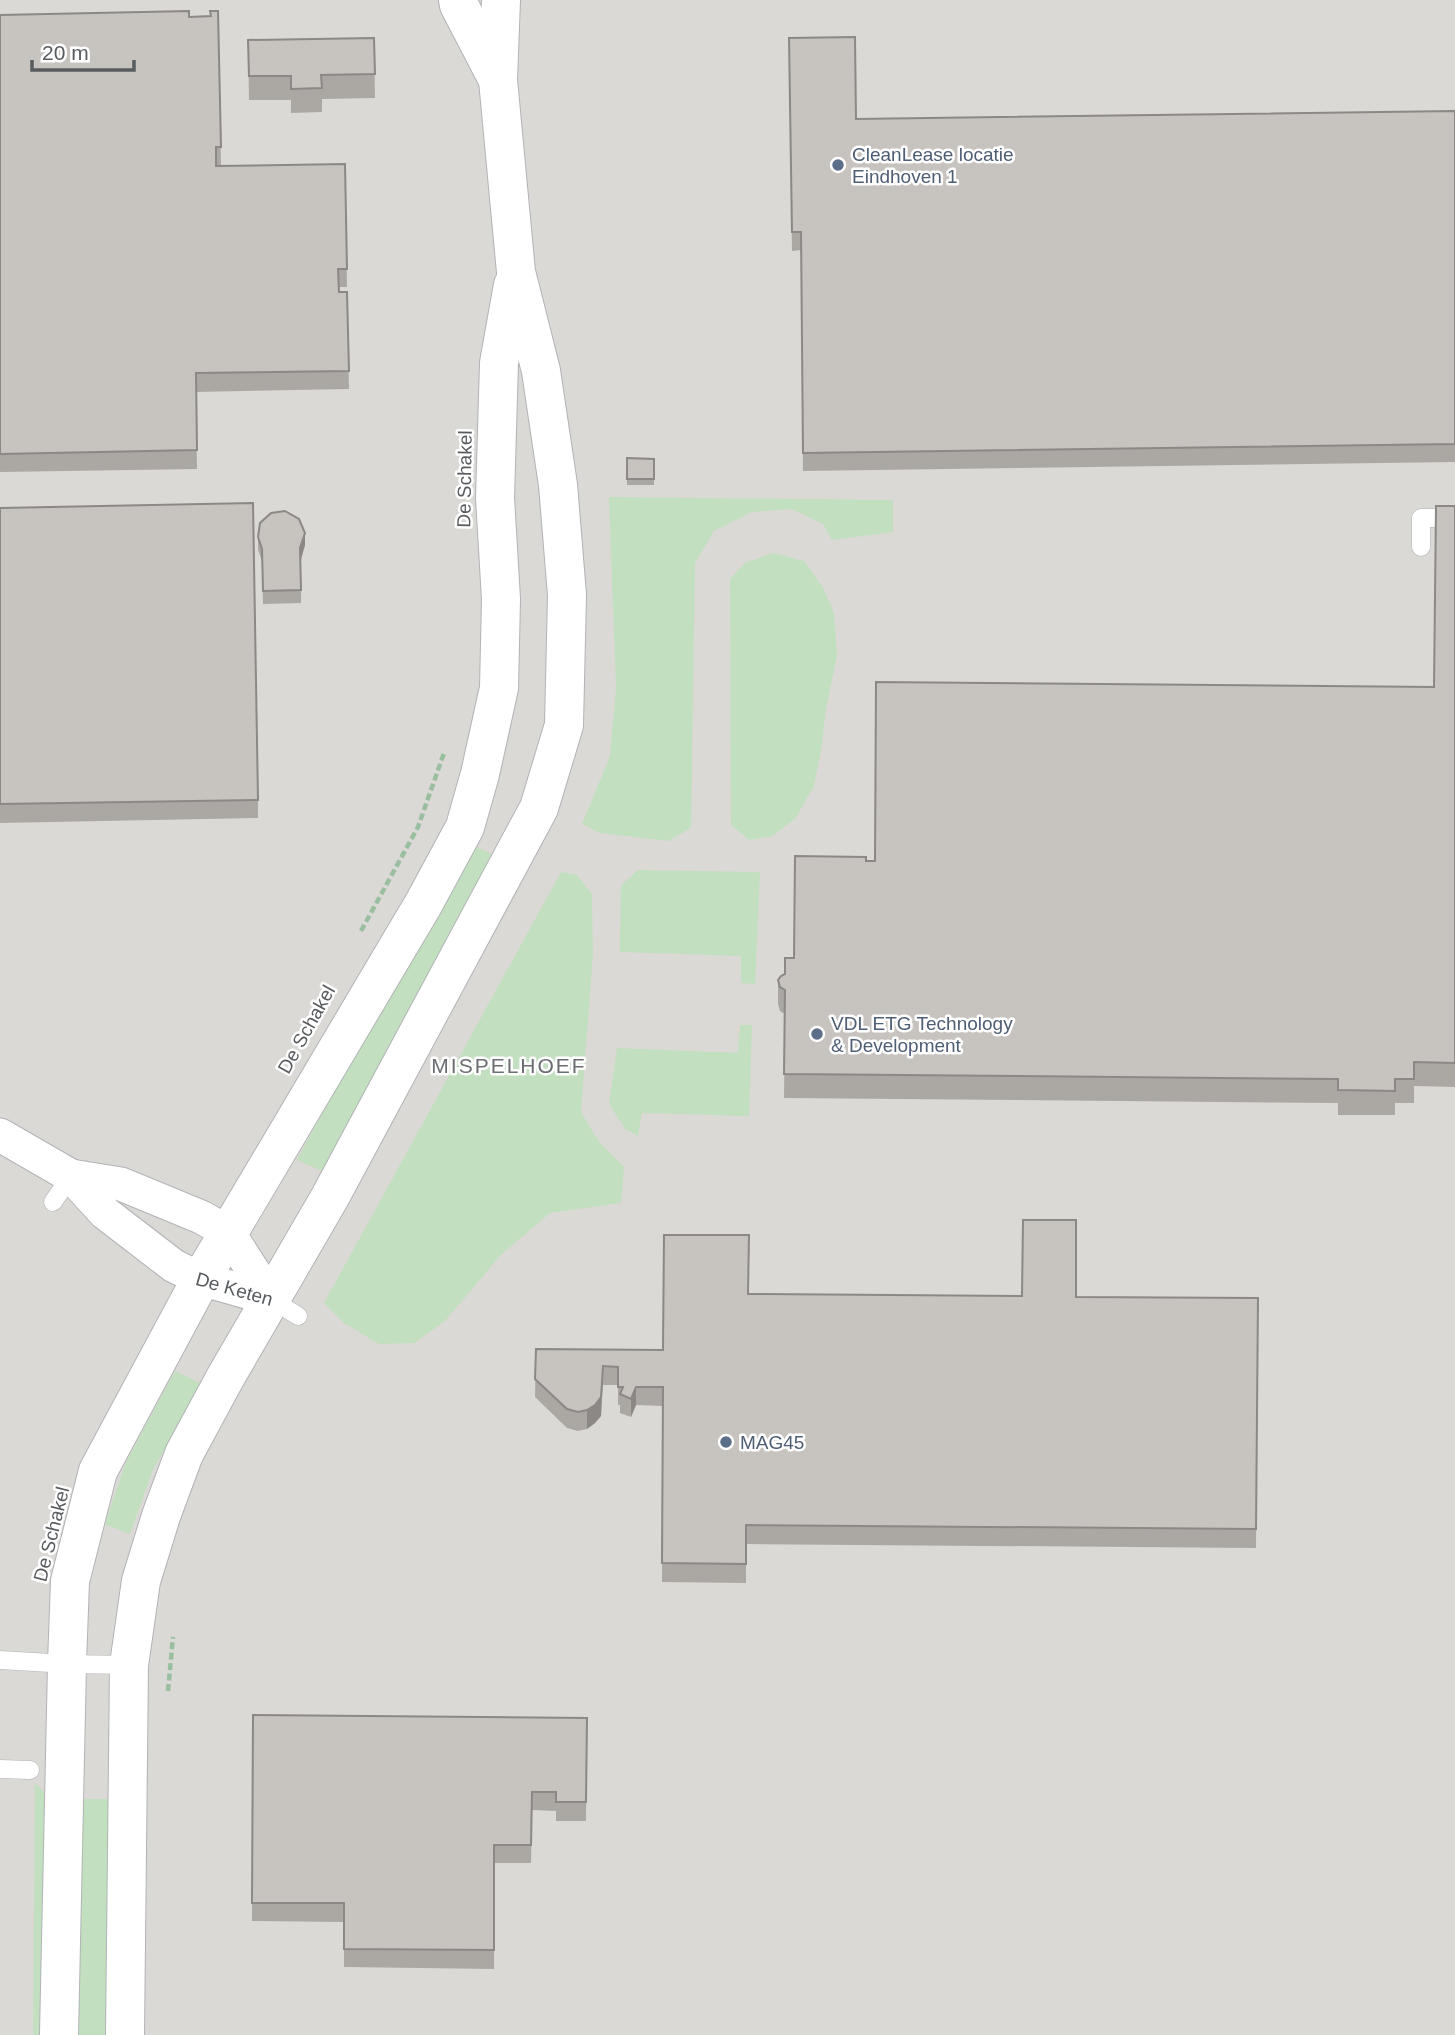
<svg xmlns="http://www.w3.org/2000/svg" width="1455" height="2035" viewBox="0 0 1455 2035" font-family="Helvetica,sans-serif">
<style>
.industrial{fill:#dbd9d5}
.green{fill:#c2dfbf}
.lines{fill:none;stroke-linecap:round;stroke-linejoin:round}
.service-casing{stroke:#b1b3b6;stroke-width:19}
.minor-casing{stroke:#b1b3b6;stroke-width:35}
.tertiary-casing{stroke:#b1b3b6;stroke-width:40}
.path{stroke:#9abfa0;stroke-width:4.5;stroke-dasharray:7 3.5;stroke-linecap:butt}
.service{stroke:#fff;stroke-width:18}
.minor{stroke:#fff;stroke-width:33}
.tertiary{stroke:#fff;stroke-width:38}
.wall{fill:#aba8a4}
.shaded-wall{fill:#8b8886}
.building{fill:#c7c3bf;stroke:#8b8886;stroke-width:2}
.service-dot{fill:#5c6f8a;stroke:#fff;stroke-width:2.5}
.labels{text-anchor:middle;stroke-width:5;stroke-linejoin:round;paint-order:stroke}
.service-label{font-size:19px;fill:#4e5e75;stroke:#fff;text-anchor:start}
.street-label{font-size:19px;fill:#595c5f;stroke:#fff}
.neighbourhood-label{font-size:21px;letter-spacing:2px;fill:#6a6e71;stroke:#fff}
</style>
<rect width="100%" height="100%" fill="#eae7e0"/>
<rect class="industrial" x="0" y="0" width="1455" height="2035"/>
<g class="green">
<path d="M609 497 893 500V532L832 540 823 524 792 509 752 512 714 531 695 563 691 828 668 841 600 833 582 824 610 756 616 688Z"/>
<path d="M773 553 804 561 822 586 834 613 837 656 826 708 822 744 814 786 795 819 772 836 749 840 731 825 730 579 745 563Z"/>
<path d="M468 842 493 855 322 1171 297 1160Z"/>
<path d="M638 870 760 872 755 984 741 983V956L620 952 621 885Z"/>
<path d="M561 872 577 875 592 894 593 954 581 1112 599 1142 624 1167 621 1203 550 1213 501 1255 445 1321 414 1343 379 1344 344 1323 324 1303Z"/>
<path d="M740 1025H752L749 1116 642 1113 638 1136 625 1129 609 1104 617 1048 738 1053Z"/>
<path d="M175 1371 200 1383 152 1472 130 1534 105 1524 126 1462Z"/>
<path d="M35 1783 44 1792 42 2035H33Z"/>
<path d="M80 1799H111L108 2035H77Z"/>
</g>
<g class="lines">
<g class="service-casing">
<g id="service">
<path d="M1421 547V518H1455"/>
<path d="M53 1202 71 1176"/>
<path d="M271 1299 298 1316"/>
<path d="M0 1660 67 1664 129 1665"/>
<path d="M0 1769 30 1770"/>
</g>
</g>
<g class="minor-casing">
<g id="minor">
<path id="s1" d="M0 1135 71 1176 105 1213 174 1266 201 1279 271 1299"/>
<path d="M71 1176 121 1184 201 1217 228 1232 271 1299"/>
</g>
</g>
<g class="tertiary-casing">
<g id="tertiary">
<path d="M458 0 459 5 497 78"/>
<path d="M59 2035 67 1664 70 1581 98 1471 201 1279 424 903 465 827 480 774 499 688 501 599 495 498 499 363 513 285"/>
<path d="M125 2035 129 1665 141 1581 161 1516 184 1454 225 1378 330 1197 539 808 564 725 567 595 558 485 541 371 516 272 498 80 501 0"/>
</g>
</g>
<g class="path">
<path d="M361 931 418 827 444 753"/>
<path d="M168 1691 173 1637"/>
</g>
<use href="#service" class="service"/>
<use href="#minor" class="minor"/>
<use href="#tertiary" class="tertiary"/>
</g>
<g class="wall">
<path d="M218 11 221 166 345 164 347 287H339V292H347L349 389 196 392 197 469 0 472V15L189 17 211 16Z"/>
<path d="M374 38 375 98 322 99V112L291 113V100H249L248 40Z"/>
<path d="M789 38 856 119 1455 111V462L803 471 801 250 792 251Z"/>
<path d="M627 458 654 459V485H627Z"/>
<path d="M1455 506V1087L1414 1086V1103H1395V1115H1338V1103L784 1098 785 1014 780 1011 778 1004V980L785 974 794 958 866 861H875L1434 687Z"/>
<path d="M0 508 258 800V818L0 823Z"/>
<path d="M258 537 305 545 301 560V603L263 604 262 561 258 550Z"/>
<path d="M748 1294 1258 1298 1256 1548 746 1544V1583L662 1582 663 1406 636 1405 631 1417 620 1413V1405H618V1385H603L601 1416 595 1423 587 1429 578 1431 567 1428 535 1397 536 1349 663 1350Z"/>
<path d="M253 1715 587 1718 586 1821H556V1811L532 1810 531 1863H494V1969L344 1967V1922L252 1921Z"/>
</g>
<g class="shaded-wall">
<path d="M305 533V545L300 561V548Z"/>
<path d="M603 1366 601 1416 595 1423 587 1429V1410Z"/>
<path d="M636 1387V1405L631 1417V1399Z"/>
</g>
<g class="building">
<path d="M189 11V17L211 16 210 11H218L221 147H216V166L345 164 347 269H338L339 292H347L349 371 196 373 197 450 0 454V15Z"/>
<path d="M855 37 856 119 1455 111V444L803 453 801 232H792L789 38Z"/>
<path d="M374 38 375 74 321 75 322 88 291 89V76H249L248 40Z"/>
<path d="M627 458 654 459V479H627Z"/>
<path d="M253 503 258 800 0 804V508Z"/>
<path d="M1436 506H1455V1063L1414 1062V1079H1395V1091L1338 1090V1079L784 1074 785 990 780 987 778 980 781 976 785 974V958H794L795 856 866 857V861H875L876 682 1434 687Z"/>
<path d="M285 511 299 519 305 533 300 548 301 590 263 591 262 549 258 537 260 523 271 513Z"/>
<path d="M1023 1220H1076V1297L1258 1298 1256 1529 746 1525V1564L662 1563 663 1387H636L631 1399 620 1394 623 1387H618V1367L603 1366 601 1397 595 1405 587 1410 578 1412 567 1409 535 1379 536 1349 663 1350 664 1235H749L748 1294 1022 1296Z"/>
<path d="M253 1715 587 1718 586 1802H556V1792H532L531 1845H494V1950L344 1949V1903H252Z"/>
</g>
<g class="service-dot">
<circle cx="838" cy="165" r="7"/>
<circle cx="817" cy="1034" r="7"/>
<circle cx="726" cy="1442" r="7"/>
</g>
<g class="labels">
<g class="service-label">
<text x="852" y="161">CleanLease locatie<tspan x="852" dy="22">Eindhoven 1</tspan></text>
<text x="831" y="1030">VDL ETG Technology<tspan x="831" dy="22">&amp; Development</tspan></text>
<text x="740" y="1449">MAG45</text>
</g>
<g class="street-label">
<text transform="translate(464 479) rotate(-89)" y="7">De Schakel</text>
<text transform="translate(306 1029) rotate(-61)" y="7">De Schakel</text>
<text dy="7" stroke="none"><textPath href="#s1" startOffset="284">De Keten</textPath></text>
<text transform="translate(51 1534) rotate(-76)" y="7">De Schakel</text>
</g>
<g class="neighbourhood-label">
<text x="509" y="1073">MISPELHOEF</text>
</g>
</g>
<path d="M32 60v10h102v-10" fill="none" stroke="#595c5f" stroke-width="3.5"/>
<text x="42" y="60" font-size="21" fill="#595c5f" stroke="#ffffff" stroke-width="5" paint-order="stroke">20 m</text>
</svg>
